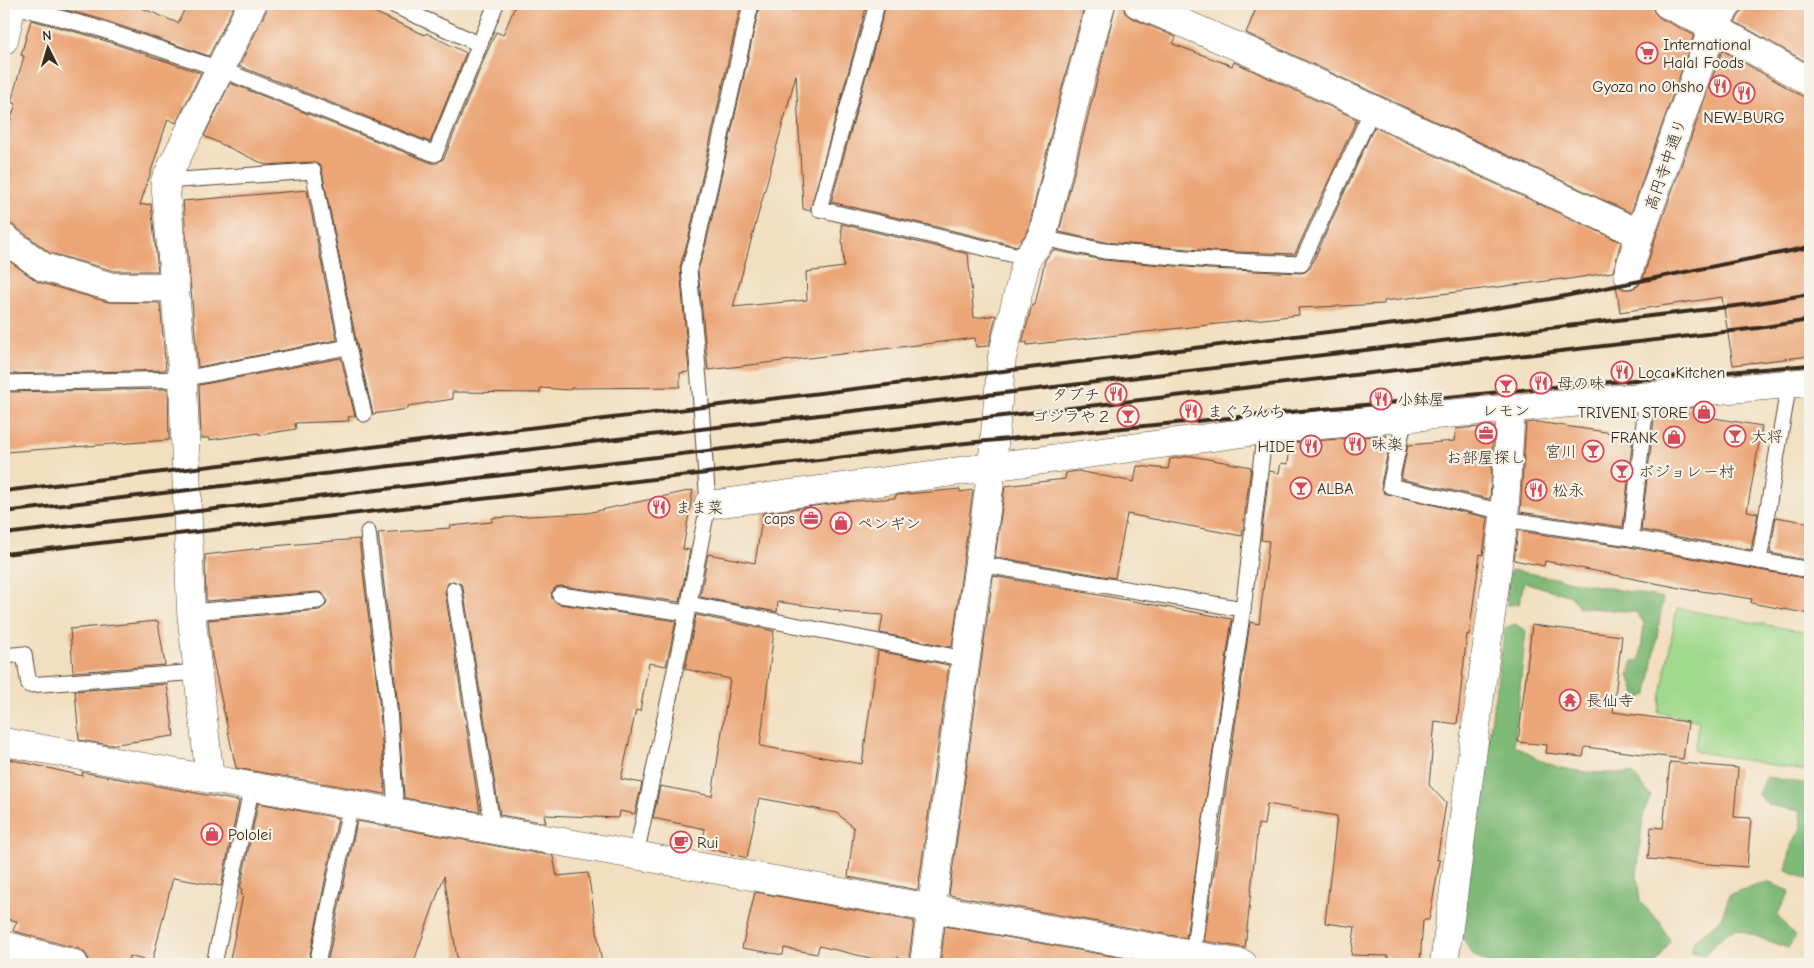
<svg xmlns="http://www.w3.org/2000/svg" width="1814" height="968" viewBox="0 0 1814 968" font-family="'Comic Neue','Klee One',sans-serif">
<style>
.green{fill:#9fd98b;stroke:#6d8254}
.forest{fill:#7fb977;stroke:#5d724a}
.building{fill:#eba576}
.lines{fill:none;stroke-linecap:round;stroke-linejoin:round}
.service-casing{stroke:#564536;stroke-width:17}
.minor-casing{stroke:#564536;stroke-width:29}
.service{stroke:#fff;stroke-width:15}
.minor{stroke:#fff;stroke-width:28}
.rail{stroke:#3b2a1e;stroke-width:4}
.labels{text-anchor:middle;stroke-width:4.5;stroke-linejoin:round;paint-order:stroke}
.poi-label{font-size:16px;fill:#3b2a1e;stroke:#f7f3e8;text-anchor:start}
.street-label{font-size:16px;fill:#3b2a1e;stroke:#f7f3e8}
</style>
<rect width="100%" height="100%" fill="#f7f3e8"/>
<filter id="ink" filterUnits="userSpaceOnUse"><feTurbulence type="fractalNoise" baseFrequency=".02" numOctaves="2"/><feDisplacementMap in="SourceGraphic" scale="10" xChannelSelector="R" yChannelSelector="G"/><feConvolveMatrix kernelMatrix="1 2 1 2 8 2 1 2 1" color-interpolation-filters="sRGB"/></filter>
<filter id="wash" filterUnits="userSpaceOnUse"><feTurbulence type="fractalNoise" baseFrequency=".0096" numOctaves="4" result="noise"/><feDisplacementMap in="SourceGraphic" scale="20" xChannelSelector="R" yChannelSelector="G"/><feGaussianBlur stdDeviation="1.12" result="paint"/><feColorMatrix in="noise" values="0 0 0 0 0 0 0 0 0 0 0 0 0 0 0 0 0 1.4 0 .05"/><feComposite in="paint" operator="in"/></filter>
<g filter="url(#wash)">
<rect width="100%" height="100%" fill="#f1dfc0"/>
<path class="green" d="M1677 608 1810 633V772L1694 751 1699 721 1658 712Z"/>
<g class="forest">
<path d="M1511 570 1663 598 1648 694 1637 699 1629 675 1633 661 1640 660 1644 623 1636 612 1579 607 1571 596 1524 582 1519 604 1508 605 1506 586Z"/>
<path d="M1515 624 1526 631 1514 745C1525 752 1537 759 1549 764 1574 774 1605 773 1632 773L1651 796 1643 815 1637 876 1640 902 1660 922 1670 941 1656 964H1489L1472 954 1460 933 1505 628Z"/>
<path d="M1767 777 1810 784V877L1807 879 1786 871 1791 847 1801 828 1800 811 1769 805 1757 794Z"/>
<path d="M1767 882 1790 891 1777 915 1795 937 1788 948 1736 929 1726 933 1704 955 1691 952 1695 939 1720 921 1730 894Z"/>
</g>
<g id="blocks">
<g class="building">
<path d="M43 4H132L178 23 187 4H235L209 56 97 18Z"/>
<path d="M268 4H356L425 35 426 33 466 53 430 142 239 66 266 11Z"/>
<path d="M516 4H741L688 240 680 267 689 372 680 373V387L571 388V390L540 388V393L452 392 453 399 408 406V409L373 414 357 345 321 166 312 162 266 165 204 136 230 83 432 163H437L444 158 486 54 496 32 503 35Z"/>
<path d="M760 4H867L810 211 803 209 796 75 733 307 807 300 806 272 844 267 841 224 968 254 974 318 996 315 989 346 976 347 975 338 708 370 698 270 706 244Z"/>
<path d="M886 4H1085L1061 92 1028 231 1017 246 831 202Z"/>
<path d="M1116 4H1123L1125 13 1132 18 1176 37 1173 44 1232 66 1234 62 1357 119 1295 254 1212 251 1105 242 1059 232Z"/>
<path d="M1258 4H1652L1654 12 1660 18 1694 35 1631 213 1246 33Z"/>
<path d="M1743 4H1810V64L1735 22 1741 12Z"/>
<path d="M31 20 91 36 201 73 176 123 168 119 140 205 151 204 158 271H114L50 253 13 225 4 223V139L16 104 11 102 24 56 21 55Z"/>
<path d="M1722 50 1802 96 1810 98V356L1733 365 1722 297 1620 312 1616 284 1623 289H1631L1638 286 1643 279 1655 239Z"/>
<path d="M1374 127 1621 242 1613 272 1563 280V279L1384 301V304L1298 308 1299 315 1027 345V342L1022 343 1032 305H1035L1045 260 1053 250 1103 260 1210 269 1301 273 1305 272 1310 268Z"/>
<path d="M307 190 337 340 198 367 183 201Z"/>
<path d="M4 257 38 282 108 302 160 303 166 370 9 374V371H4Z"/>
<path d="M341 358 355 416 348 417 349 421 295 423 296 429 259 435V433L209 440V438H201L199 385Z"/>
<path d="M168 389 169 440 5 452 8 392Z"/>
<path d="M1711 406 1708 417 1762 426 1747 511 1758 513 1751 550 1641 530 1655 411Z"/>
<path d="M1537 422 1633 436 1623 527 1520 512 1526 423Z"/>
<path d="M1493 426 1494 427 1490 499 1401 479 1408 445 1454 441 1456 429Z"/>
<path d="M1387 435 1383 447H1389L1381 484 1384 493 1488 518 1483 555 1480 554 1469 635 1467 634 1457 724 1435 721 1429 785 1446 803 1437 860H1440L1429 920H1423L1420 964H1389L1388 956 1351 955 1355 927 1325 923 1337 816 1267 804 1264 825 1258 824 1245 948 1204 941 1250 622 1259 624 1269 541 1261 540 1269 471 1279 473 1281 463 1288 464 1290 443Z"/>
<path d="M1191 456 1251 467 1242 536 1127 514 1115 578 995 557 1005 486 1065 479 1066 473 1078 471 1134 482 1137 466 1168 469 1170 459Z"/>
<path d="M960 489V492L973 490 952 647 880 633 883 615 839 612V610L778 602 777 612 700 597 708 554 755 563 763 513 844 502 896 498 895 496 897 495Z"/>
<path d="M693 490 683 549 690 550 680 602 561 586 556 587 551 593 552 599 559 604 676 621 666 666 649 663 640 711 636 710 621 779 642 783 635 814 620 811 619 818 544 815 546 823 500 815 463 588 461 584 453 581 448 583 445 592 480 812 404 798 398 707 378 533 451 528 450 526 492 522V518L587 513Z"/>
<path d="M1776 517 1810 523V561L1770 553Z"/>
<path d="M1518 531 1629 547 1810 579V614L1751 603 1752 599 1695 590V591L1545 561 1544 566 1514 560Z"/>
<path d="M359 539 380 709 385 794 236 768 212 656 208 620 319 610 326 605 327 600 322 593 317 592 206 601 205 555 262 548 261 547Z"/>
<path d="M993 576 1232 619 1186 938 949 895Z"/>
<path d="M696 615 774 631 760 746 862 764 878 651 949 665 918 890 848 877 854 828 837 813 759 798 747 858 702 847 705 829 653 818 660 786 712 796 730 679 685 669Z"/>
<path d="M158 621 165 665 73 672 70 629Z"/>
<path d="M1532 625 1622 636 1613 712 1688 722 1683 759 1585 747 1583 757 1546 753 1547 745 1518 742Z"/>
<path d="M167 684 174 736 109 745 79 740 75 691Z"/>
<path d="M4 758 83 776 82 772 239 801 221 886 173 878 152 962 129 956 128 964H89V960L85 953 79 949 13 931 17 921 4 919Z"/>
<path d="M1670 762 1738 768 1734 817 1751 818 1747 867 1648 859 1651 827 1663 828Z"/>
<path d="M258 803 338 818 308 964H229L243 895 241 894 242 889H240Z"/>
<path d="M357 821 553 856 557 876 588 873 602 964H458L444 876 413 964H327Z"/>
<path d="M755 892 914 921 909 959 897 957 896 964 819 946 817 954 784 948 783 955 742 948Z"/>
<path d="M945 926 1156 964H940Z"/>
</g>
</g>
</g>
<g filter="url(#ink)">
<use href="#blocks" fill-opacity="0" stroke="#564536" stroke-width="1"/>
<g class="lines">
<g class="service-casing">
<g id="service">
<path d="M391 4 479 44"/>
<path d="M877 4 819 209 1027 258"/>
<path d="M11 5 94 27 220 69 435 154 496 4"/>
<path d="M165 181 313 171 348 347 364 414"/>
<path d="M1042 238 1104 251 1211 260 1301 264 1373 108"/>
<path d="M4 383 183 379 348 347"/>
<path d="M1405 417 1390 486 1504 512"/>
<path d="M1504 519 1631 538 1810 570"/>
<path d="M368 532 389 708 396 812"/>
<path d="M1631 538 1647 396"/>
<path d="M1759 561 1789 383"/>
<path d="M979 564 1243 609"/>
<path d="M454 590 493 830"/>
<path d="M560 595 687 613"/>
<path d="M689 604 965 659"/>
<path d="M191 612 318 601"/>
<path d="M4 656 24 654 29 685 198 672"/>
<path d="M636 855 687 613 708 505 700 391 689 269 697 242 751 4"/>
<path d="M1193 955 1208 842 1243 609 1265 430"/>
<path d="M214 964 252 786"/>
<path d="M317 964 351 804"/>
</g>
</g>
<g class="minor-casing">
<g id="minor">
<path d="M1138 4 1248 51 1640 234"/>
<path d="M1667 4 1713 27 1810 82"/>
<path d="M4 40 12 4"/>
<path d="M4 238 43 267 112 287H175"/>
<path d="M1628 274 1640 234 1713 27 1728 4"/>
<path d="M708 505 1265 430 1810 382"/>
<path d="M4 742 1243 964"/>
<path d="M210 779 191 612 183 379 165 181 252 4"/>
<path d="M4 945 74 964"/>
<path d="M924 964 992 467 1002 357 1027 258 1042 238 1076 96 1101 4"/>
<path d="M1444 964 1504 519 1511 408"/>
</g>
</g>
<use href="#service" class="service"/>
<use href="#minor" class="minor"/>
<g class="rail">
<path d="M4 491 1411 322 1550 299 1810 247"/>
<path d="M4 512 1752 304 1810 294"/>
<path d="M4 534 1011 415 1758 328 1810 320"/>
<path d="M4 554 966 443 1553 387 1810 365"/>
</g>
</g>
</g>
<defs>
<g id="supermarket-ring" transform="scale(1.125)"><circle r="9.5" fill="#f7f3e8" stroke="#d1495b" stroke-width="1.5"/><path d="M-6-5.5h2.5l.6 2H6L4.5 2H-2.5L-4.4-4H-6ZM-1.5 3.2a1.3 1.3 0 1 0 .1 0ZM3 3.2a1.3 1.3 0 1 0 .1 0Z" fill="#d1495b"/></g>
<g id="restaurant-ring" transform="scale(1.125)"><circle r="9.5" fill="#f7f3e8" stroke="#d1495b" stroke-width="1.5"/><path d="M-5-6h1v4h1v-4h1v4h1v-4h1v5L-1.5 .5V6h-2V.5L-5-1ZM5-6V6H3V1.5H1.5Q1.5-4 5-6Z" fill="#d1495b"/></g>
<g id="bar-ring" transform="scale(1.125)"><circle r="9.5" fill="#f7f3e8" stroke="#d1495b" stroke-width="1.5"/><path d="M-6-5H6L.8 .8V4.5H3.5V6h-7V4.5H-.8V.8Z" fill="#d1495b"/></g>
<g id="shop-ring" transform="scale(1.125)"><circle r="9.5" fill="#f7f3e8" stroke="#d1495b" stroke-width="1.5"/><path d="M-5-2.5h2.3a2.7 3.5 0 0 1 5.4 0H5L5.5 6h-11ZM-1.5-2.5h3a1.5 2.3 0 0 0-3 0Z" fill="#d1495b"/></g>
<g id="office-ring" transform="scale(1.125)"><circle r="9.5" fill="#f7f3e8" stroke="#d1495b" stroke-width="1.5"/><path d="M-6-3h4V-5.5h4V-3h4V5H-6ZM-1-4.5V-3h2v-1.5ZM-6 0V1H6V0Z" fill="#d1495b"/></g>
<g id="temple-ring" transform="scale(1.125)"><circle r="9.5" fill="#f7f3e8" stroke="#d1495b" stroke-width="1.5"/><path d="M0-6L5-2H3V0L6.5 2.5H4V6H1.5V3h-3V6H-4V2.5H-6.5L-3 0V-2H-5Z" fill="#d1495b"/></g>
<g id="cafe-ring" transform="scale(1.125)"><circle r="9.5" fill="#f7f3e8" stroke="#d1495b" stroke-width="1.5"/><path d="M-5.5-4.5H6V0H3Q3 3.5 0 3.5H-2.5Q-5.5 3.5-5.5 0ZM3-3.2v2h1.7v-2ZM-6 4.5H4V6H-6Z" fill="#d1495b"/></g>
</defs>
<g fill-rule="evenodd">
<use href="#supermarket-ring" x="1647" y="53"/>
<use href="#restaurant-ring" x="1720" y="86"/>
<use href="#restaurant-ring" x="1744" y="93"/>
<use href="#restaurant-ring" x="1622" y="372"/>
<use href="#restaurant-ring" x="1541" y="383"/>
<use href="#bar-ring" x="1506" y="386"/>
<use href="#restaurant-ring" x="1116" y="394"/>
<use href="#restaurant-ring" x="1381" y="399"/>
<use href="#restaurant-ring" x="1191" y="411"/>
<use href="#shop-ring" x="1704" y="412"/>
<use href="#bar-ring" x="1128" y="416"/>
<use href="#office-ring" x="1486" y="433"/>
<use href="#bar-ring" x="1735" y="436"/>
<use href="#shop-ring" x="1674" y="437"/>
<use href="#restaurant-ring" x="1355" y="444"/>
<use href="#restaurant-ring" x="1311" y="446"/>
<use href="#bar-ring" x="1593" y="451"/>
<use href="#bar-ring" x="1622" y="471"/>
<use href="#bar-ring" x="1301" y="488"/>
<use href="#restaurant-ring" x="1536" y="490"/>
<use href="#restaurant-ring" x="659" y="507"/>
<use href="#office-ring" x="811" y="518"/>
<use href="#shop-ring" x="841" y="523"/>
<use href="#temple-ring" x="1570" y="700"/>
<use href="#shop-ring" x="212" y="834"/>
<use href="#cafe-ring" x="681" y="842"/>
</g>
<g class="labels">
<g class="poi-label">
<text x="1663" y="50">International<tspan x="1663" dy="18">Halal Foods</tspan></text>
<text x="1704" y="92" text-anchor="end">Gyoza no Ohsho</text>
<text x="1744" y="123" text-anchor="middle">NEW-BURG</text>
<text x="1638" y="378">Loca Kitchen</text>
<text x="1557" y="389">母の味</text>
<text x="1100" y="400" text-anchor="end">タブチ</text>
<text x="1397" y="405">小鉢屋</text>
<text x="1506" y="416" text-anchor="middle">レモン</text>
<text x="1207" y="417">まぐろんち</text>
<text x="1688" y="418" text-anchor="end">TRIVENI STORE</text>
<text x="1112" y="422" text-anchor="end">ゴジラや２</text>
<text x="1751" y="442">大将</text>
<text x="1658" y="443" text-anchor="end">FRANK</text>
<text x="1371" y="450">味楽</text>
<text x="1295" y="452" text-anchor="end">HIDE</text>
<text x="1577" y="457" text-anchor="end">宮川</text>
<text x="1486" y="463" text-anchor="middle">お部屋探し</text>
<text x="1638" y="477">ボジョレー村</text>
<text x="1317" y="494">ALBA</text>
<text x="1552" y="496">松永</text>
<text x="675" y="513">まま菜</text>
<text x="795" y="524" text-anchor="end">caps</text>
<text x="857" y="529">ペンギン</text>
<text x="1586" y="706">長仙寺</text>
<text x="228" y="840">Pololei</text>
<text x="697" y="848">Rui</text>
</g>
<g class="street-label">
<text transform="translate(1665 164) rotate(-71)" y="6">高円寺中通り</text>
</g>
</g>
<rect width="1814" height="968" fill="none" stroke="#f7f3e8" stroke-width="20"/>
<g transform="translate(48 48) rotate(355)" stroke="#f7f3e8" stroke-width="4" paint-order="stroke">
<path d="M0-4L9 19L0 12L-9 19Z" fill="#3b2a1e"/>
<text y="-8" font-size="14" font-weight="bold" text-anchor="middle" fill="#3b2a1e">N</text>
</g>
</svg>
